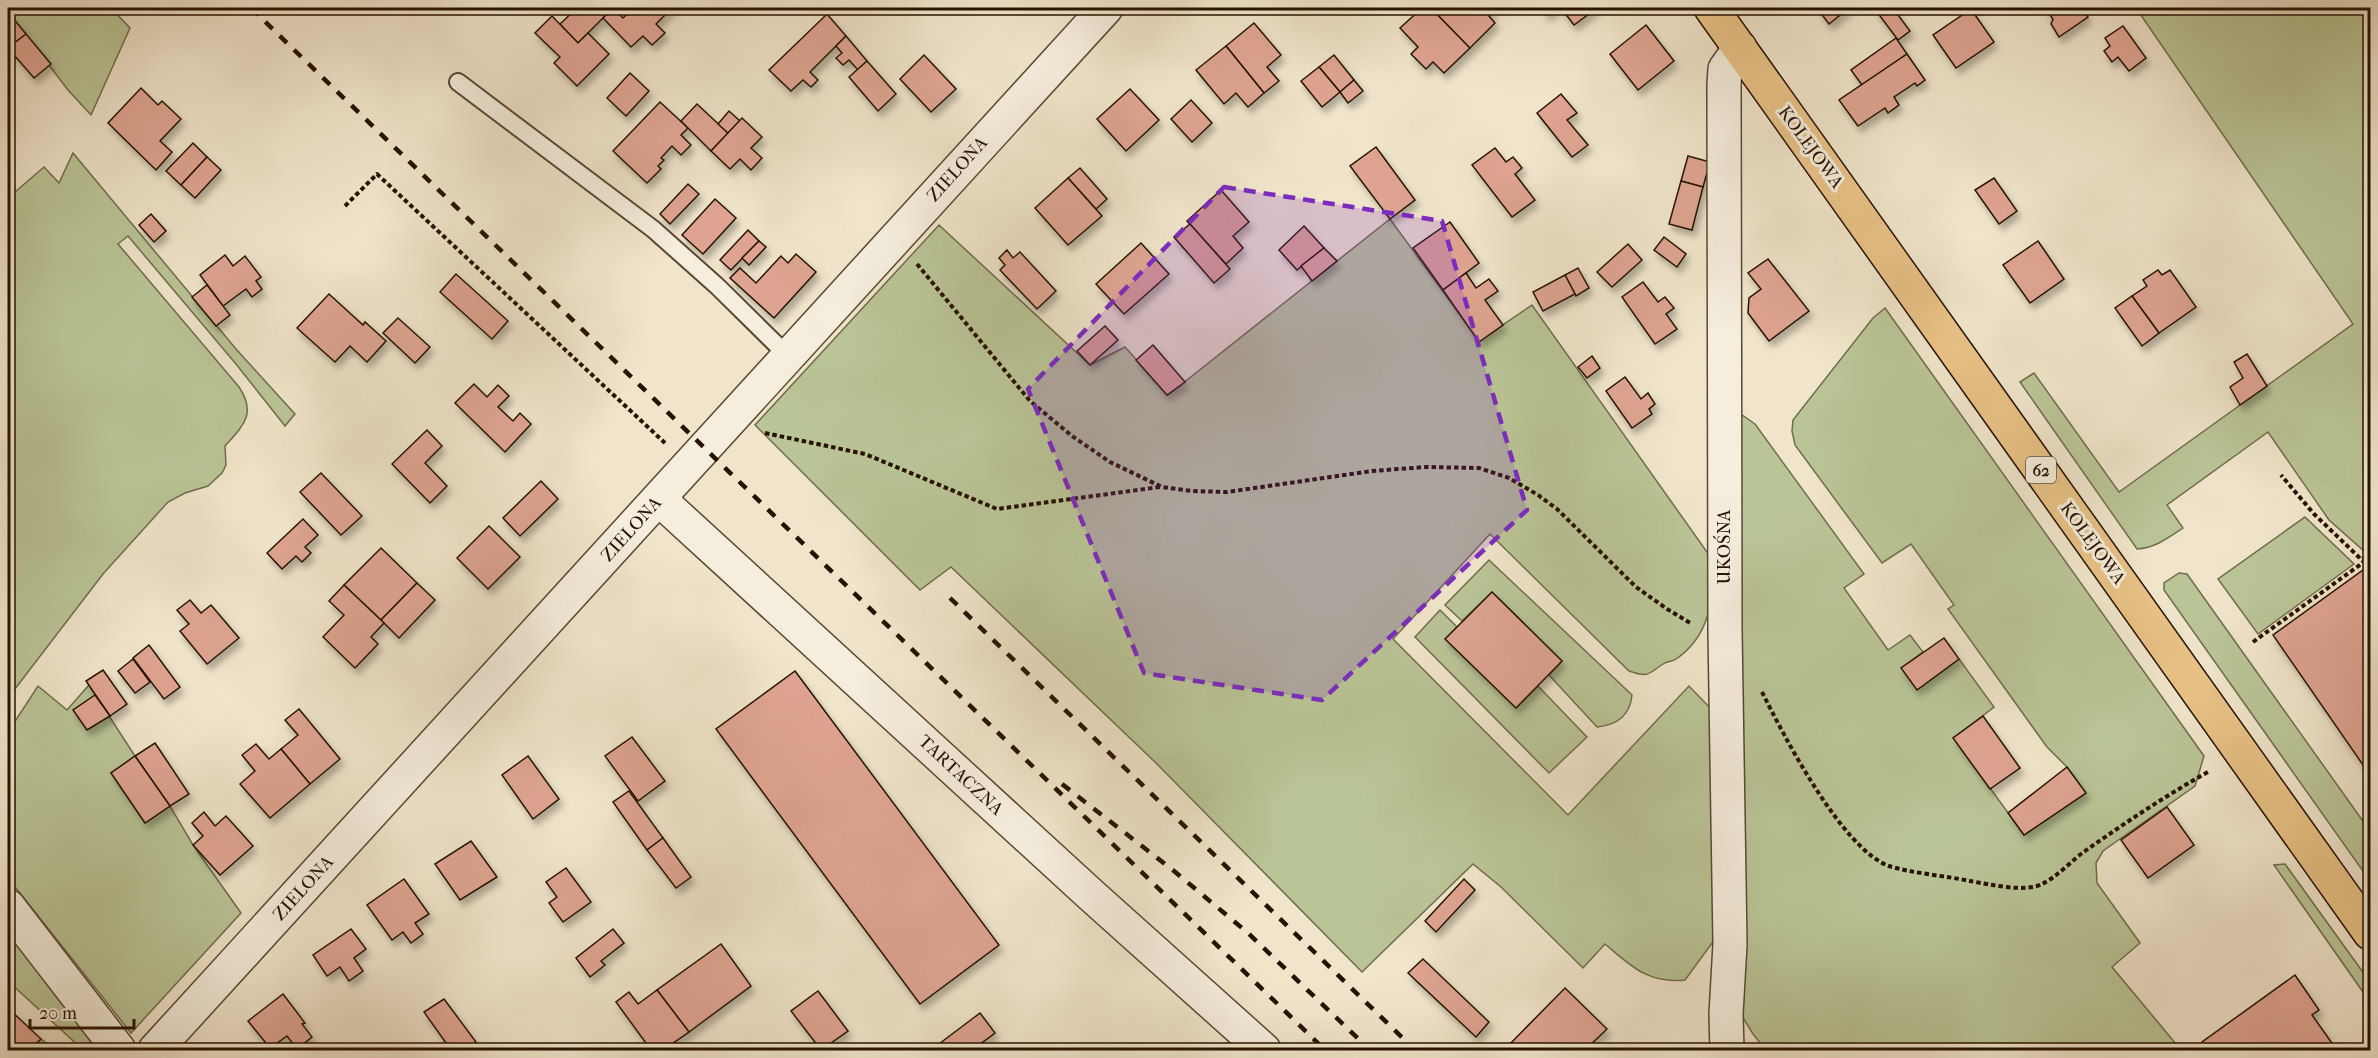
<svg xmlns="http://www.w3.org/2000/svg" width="2378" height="1058" viewBox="0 0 2378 1058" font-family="'IM FELL French Canon',serif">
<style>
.green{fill:#bac597;stroke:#706c4c;stroke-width:1.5}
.building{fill:#dea491;stroke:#261200;stroke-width:1.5;filter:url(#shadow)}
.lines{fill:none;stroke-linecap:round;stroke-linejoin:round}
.service-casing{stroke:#584733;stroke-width:20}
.minor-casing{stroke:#584733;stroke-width:36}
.primary-casing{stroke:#261200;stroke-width:36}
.path{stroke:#261200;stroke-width:4;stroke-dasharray:4.5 3;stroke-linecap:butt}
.service{stroke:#f5eedd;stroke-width:16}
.minor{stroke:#f5eedd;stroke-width:33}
.primary{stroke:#e8c286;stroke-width:33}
.rail{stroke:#261200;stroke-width:4.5;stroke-dasharray:10 10;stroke-linecap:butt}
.marked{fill:#7b2cbf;fill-opacity:0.2;stroke:#7b2cbf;stroke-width:4.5;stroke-dasharray:12 8;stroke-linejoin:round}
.labels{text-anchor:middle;stroke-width:6;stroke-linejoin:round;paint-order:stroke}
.shield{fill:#f5eedd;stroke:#645442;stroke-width:1.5}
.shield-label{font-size:16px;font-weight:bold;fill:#261200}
.street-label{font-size:18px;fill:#261200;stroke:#f5eedd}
</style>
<defs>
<filter id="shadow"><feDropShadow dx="3.5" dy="6" stdDeviation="3" flood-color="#0004"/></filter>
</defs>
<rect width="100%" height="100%" fill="#f0e5cb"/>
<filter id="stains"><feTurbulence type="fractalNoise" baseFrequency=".00333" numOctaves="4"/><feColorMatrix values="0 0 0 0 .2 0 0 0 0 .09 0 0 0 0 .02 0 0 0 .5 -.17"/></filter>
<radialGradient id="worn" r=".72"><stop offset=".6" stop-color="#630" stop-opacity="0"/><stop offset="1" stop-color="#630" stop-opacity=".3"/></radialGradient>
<g class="green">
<path d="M8 8H111L130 28 91 115 68 90 8 12Z"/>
<path d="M2136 8H2370V548L2364 551 2329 520 2268 432 2167 505 2183 528C2168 538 2155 548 2137 549L2020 382 2034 373 2119 492 2353 324Z"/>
<path d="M73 153 236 349 295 414 285 426 236 364 128 236 118 244 239 387C257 414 243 426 225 446L226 465 222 473 208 486 185 493 168 502 103 574 8 698V198L44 167 59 183Z"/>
<path d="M1390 219 1479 341 1532 305 1714 562C1712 600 1711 635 1676 659 1672 662 1667 661 1663 664 1648 674 1649 678 1629 671L1490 534 1393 639 1568 815 1689 686 1715 713V939L1685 980C1648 984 1631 966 1605 944L1583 968 1501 887 1473 864 1362 972 1156 763 951 567 920 590 755 425 939 225 1090 365 1125 347 1168 395Z"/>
<path d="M1885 308 2204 756 2195 786 2103 851 2096 863 2097 883 2140 943 2112 967 2181 1050H1766L1753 1034 1739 1011 1732 408 1755 424 1864 574 1844 588 1888 650 1910 635 1923 652 1902 668 1918 689 1959 659 1994 707 1954 738 2024 835 2085 793 2067 767 2047 747 1948 609 1954 605 1911 544 1882 563 1795 445 1792 431 1793 420 1873 318Z"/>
<path d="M2305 517 2354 564 2258 634 2218 579Z"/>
<path d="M1489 560 1632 695C1630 715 1618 725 1597 727L1549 675 1562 661 1492 592 1462 621 1445 605Z"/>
<path d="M2179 573 2187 574 2370 831V881L2164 590V583Z"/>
<path d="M1440 610 1457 627 1446 639 1516 708 1538 686 1587 737 1549 773 1415 637Z"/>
<path d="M89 685 135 756 111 773 145 823 170 806 193 845 241 913 131 1033 8 878V732L38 686 67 710Z"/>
<path d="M2285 864 2370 982V1002L2274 865Z"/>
<path d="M8 932 96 1048 97 1050H83L8 981Z"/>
<path d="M41 1039 56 1050H30Z"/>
</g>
<g class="building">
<path d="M577 8H605L609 12 578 43 560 24Z"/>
<path d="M613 8 623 18 633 8H672L656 24 665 33 652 45 643 36 631 47 603 18Z"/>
<path d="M1422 8H1431L1470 48 1444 73 1433 62 1426 69 1411 54 1418 47 1400 28Z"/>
<path d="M1431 8H1493L1494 9 1488 15 1495 23 1470 48Z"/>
<path d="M1542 8H1558L1547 15Z"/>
<path d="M1561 8H1597L1574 25Z"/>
<path d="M1817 8H1849L1829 24Z"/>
<path d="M1874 8H1893L1910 31 1898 40Z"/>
<path d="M2045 8H2082L2088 17 2059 37 2051 24 2053 19Z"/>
<path d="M1971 9 1994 42 1956 68 1933 35Z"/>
<path d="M8 12 26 34 8 48Z"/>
<path d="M827 14 846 36 810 72 818 80 811 87 803 80 791 91 769 70Z"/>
<path d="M552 16 578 43 588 33 609 54 577 86 554 63 560 57 535 33Z"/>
<path d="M1254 23 1281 55 1267 67 1279 81 1264 93 1226 46Z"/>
<path d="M1646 25 1674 61 1638 90 1610 54Z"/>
<path d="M2123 26 2146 58 2129 71 2118 57 2112 62 2104 51 2110 46 2105 38Z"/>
<path d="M26 34 51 64 34 78 8 48Z"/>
<path d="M846 36 867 61 858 70 849 60 843 65 836 58 842 53 836 46Z"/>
<path d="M1896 38 1907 54 1862 85 1851 70Z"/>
<path d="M1226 46 1264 93 1248 107 1236 93 1224 104 1196 70Z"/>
<path d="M1907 54 1925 80 1917 86 1915 83 1894 97 1899 105 1888 113 1885 108 1858 126 1839 100Z"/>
<path d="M924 55 956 89 931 112 900 79Z"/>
<path d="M1334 55 1354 80 1340 92 1319 67Z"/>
<path d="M867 61 896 94 878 111 849 77Z"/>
<path d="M1319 67 1340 92 1322 107 1301 81Z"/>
<path d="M630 73 649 91 626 116 607 98Z"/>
<path d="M1354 80 1363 91 1348 103 1340 92Z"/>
<path d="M141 88 158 105 162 101 181 119 160 141 172 152 156 170 108 123Z"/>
<path d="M1130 89 1159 120 1126 151 1097 119Z"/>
<path d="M1561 94 1577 113 1567 120 1588 145 1572 157 1537 113Z"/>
<path d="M1191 100 1212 123 1192 142 1171 119Z"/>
<path d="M660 102 688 128 681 135 691 145 681 155 672 146 661 158 664 160 658 166 661 169 647 183 613 151Z"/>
<path d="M697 104 728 133 711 151 681 121Z"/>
<path d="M729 111 740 121 728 133 718 124Z"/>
<path d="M742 118 762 137 751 148 762 158 751 170 740 159 730 169 711 151Z"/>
<path d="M193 143 207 157 181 185 166 171Z"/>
<path d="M1376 147 1415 200 1390 219 1350 166Z"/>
<path d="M1495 148 1506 162 1513 157 1522 168 1515 174 1535 200 1512 217 1472 165Z"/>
<path d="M1688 156 1710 162 1703 187 1681 181Z"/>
<path d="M207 157 221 170 195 198 181 185Z"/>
<path d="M1080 168 1107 199 1096 209 1068 178Z"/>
<path d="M1068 178 1102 216 1068 245 1035 208Z"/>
<path d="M1994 178 2017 211 1999 224 1975 190Z"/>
<path d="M1681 181 1703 187 1692 230 1669 224Z"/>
<path d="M688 184 699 194 670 224 660 214Z"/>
<path d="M1221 190 1249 222 1233 236 1243 248 1226 264 1187 221Z"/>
<path d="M715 199 736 218 703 254 682 235Z"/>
<path d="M151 214 166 231 154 242 139 225Z"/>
<path d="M1450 222 1479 263 1443 290 1413 248Z"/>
<path d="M1190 224 1230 269 1214 283 1174 237Z"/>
<path d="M1304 226 1324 248 1297 270 1279 250Z"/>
<path d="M748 230 759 241 731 270 720 260Z"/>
<path d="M1664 237 1686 254 1677 267 1654 250Z"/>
<path d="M759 241 766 247 749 265 742 258Z"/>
<path d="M2038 241 2064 279 2030 303 2003 265Z"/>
<path d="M1141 243 1169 274 1124 314 1096 284Z"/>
<path d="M1628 244 1642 260 1612 287 1597 272Z"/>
<path d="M1324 248 1337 261 1312 281 1301 266Z"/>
<path d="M1007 250 1013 258 1020 252 1056 291 1037 309 1000 270 1005 265 999 258Z"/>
<path d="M796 254 816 272 774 318 730 278 740 268 756 283 781 256 788 263Z"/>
<path d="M225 255 233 266 245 256 261 277 256 281 262 289 252 297 246 289 223 306 200 275Z"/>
<path d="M1768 259 1809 311 1769 341 1748 313 1749 298 1761 289 1748 273Z"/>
<path d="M1578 268 1589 288 1576 296 1565 275Z"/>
<path d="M2158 270 2162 275 2170 270 2196 307 2159 333 2132 296 2147 286 2143 280Z"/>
<path d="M1466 273 1476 288 1489 279 1498 291 1485 300 1503 325 1479 342 1443 290Z"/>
<path d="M456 274 508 321 492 339 440 292Z"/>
<path d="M1565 275 1575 294 1543 311 1533 292Z"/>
<path d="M1643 282 1658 302 1665 297 1674 308 1666 314 1677 329 1655 344 1622 297Z"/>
<path d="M207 285 230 315 216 326 192 297Z"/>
<path d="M329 294 363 325 365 322 386 341 367 362 350 346 335 362 297 328Z"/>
<path d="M2132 296 2159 333 2142 346 2115 308Z"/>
<path d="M398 318 430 347 415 363 383 333Z"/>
<path d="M1105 326 1118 340 1090 365 1077 351Z"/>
<path d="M1153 345 1185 382 1167 395 1136 360Z"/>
<path d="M2247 354 2267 386 2240 405 2230 387 2243 378 2234 362Z"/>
<path d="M1592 356 1600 368 1587 378 1578 367Z"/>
<path d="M1625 377 1641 399 1648 393 1655 404 1649 409 1652 414 1632 428 1606 391Z"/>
<path d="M474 384 487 397 498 385 509 396 498 407 513 421 520 413 531 424 505 452 455 403Z"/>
<path d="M427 430 442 446 425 463 447 486 430 503 392 464Z"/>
<path d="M321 473 362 516 341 535 300 492Z"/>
<path d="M541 481 558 499 520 536 503 518Z"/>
<path d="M303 519 318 535 305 547 311 553 302 562 296 556 282 569 267 553Z"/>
<path d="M489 526 520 557 488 589 457 558Z"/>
<path d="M381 548 417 583 381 620 344 585Z"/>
<path d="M2370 565V775L2273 635Z"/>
<path d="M417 583 435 600 399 638 381 620Z"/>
<path d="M344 585 384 623 371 637 378 644 355 668 323 637 344 615 329 601Z"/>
<path d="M1492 592 1562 661 1516 708 1445 639Z"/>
<path d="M190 600 201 613 211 605 239 638 207 664 180 631 189 624 177 610Z"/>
<path d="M1944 638 1959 659 1917 690 1901 668Z"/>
<path d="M149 645 180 687 164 699 133 658Z"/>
<path d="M133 659 150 682 135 693 118 671Z"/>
<path d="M103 670 127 704 110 716 86 681Z"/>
<path d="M795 671 999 945 920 1004 716 729Z"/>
<path d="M95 695 110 716 87 730 73 710Z"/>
<path d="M299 709 340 759 310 784 281 749 298 735 285 720Z"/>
<path d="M1983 716 2020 768 1990 789 1953 738Z"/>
<path d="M632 737 665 781 638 801 605 756Z"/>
<path d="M155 743 189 794 170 806 135 756Z"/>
<path d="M256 744 269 759 281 749 310 784 270 818 240 784 255 771 242 755Z"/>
<path d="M135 756 170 806 145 823 111 773Z"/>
<path d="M528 756 559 799 533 819 502 775Z"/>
<path d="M2067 767 2086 793 2024 835 2008 813Z"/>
<path d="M629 791 663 838 647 850 613 802Z"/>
<path d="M2167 807 2194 845 2148 878 2121 840Z"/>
<path d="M204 812 215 826 226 816 253 846 220 875 193 845 203 836 192 823Z"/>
<path d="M663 838 691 877 676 888 647 850Z"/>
<path d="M471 841 497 877 460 900 435 864Z"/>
<path d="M566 868 591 902 563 922 549 903 557 897 546 882Z"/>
<path d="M404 879 429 914 415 923 423 934 411 943 403 932 392 940 367 905Z"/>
<path d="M1464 879 1475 890 1436 932 1425 921Z"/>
<path d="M351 929 366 949 354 958 363 971 349 981 340 967 327 976 313 955Z"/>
<path d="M613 929 624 943 601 961 605 965 590 977 576 958Z"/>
<path d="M721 944 751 986 689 1032 657 990Z"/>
<path d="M1423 959 1489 1022 1476 1037 1408 973Z"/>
<path d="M2295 975 2319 1010 2312 1015 2334 1046 2328 1050H2208L2202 1042Z"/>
<path d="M1565 988 1607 1029 1585 1050H1504Z"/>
<path d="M657 990 689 1032 672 1044 677 1050H651L616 1002 629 992 638 1004Z"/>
<path d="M818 991 848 1031 821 1050 791 1011Z"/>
<path d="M283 994 305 1023 302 1024 312 1037 297 1049 287 1036 270 1048 248 1021Z"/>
<path d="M444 999 476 1042 466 1050H451L424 1012Z"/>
<path d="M8 1008 41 1039 29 1050H8Z"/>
<path d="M980 1013 995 1033 972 1050H931Z"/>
</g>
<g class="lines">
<g class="service-casing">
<path id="service" d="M458 82 653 229 717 286 788 356"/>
</g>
<g class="minor-casing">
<g id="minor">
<path d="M659 499 1090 894 1264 1050"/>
<path d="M8 906 119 1050"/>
<path d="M155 1050 1106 8"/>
<path d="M1727 1050 1726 1014 1730 944 1725 631 1724 85 1725 69 1740 48"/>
</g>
</g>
<g class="primary-casing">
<path id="primary" d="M1711 8 2370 933"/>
</g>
<g class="path">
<path d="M345 206 377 174 665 443"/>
<path d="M917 264 1030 401 1072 436 1110 462 1162 487 1192 491 1227 492 1372 471 1426 467 1479 468 1509 478 1538 495 1557 509 1636 587 1667 609 1692 624"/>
<path d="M765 433 865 454 997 509 1160 487"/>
<path d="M2362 559 2370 557"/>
<path d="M2253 642 2364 562 2314 514 2281 475"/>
<path d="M1762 692C1784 736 1842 849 1889 866 1910 873 1947 876 1970 881 1988 884 2025 893 2042 884 2057 877 2071 861 2085 851 2125 823 2165 796 2208 772"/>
</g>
<use href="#service" class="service"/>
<use href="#minor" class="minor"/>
<use href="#primary" class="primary"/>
<g class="rail">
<path d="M251 8 1325 1050"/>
<path d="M950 598 1415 1050"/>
<path d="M1062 784 1174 871 1248 933 1370 1050"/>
</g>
</g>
<path class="marked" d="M1224 187 1442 221 1527 510 1322 700 1144 673 1028 389Z"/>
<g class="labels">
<rect class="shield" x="2026" y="457" width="30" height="26" rx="4.5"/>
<g class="shield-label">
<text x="2041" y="476">62</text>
</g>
<g class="street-label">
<text transform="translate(1811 147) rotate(54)" y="6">KOLEJOWA</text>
<text transform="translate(957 169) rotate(-48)" y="6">ZIELONA</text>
<text transform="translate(631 529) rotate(-48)" y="6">ZIELONA</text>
<text transform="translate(2093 543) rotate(54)" y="6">KOLEJOWA</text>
<text transform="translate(1724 547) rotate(-90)" y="6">UKOŚNA</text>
<text transform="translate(961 775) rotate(43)" y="6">TARTACZNA</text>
<text transform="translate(303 888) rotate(-48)" y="6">ZIELONA</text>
</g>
</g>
<rect width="2378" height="1058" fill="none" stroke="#f0e5cb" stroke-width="30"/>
<rect x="9" y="9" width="2360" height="1040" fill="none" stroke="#261200" stroke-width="3"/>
<rect x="15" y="15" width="2348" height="1028" fill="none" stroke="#261200" stroke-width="1.5"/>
<path d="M30 1019v9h104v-9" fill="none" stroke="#261200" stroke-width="3"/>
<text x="39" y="1019" font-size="18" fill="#261200" stroke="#f5eedd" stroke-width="4.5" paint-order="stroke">20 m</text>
<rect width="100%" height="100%" filter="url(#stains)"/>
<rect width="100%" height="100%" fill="url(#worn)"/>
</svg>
